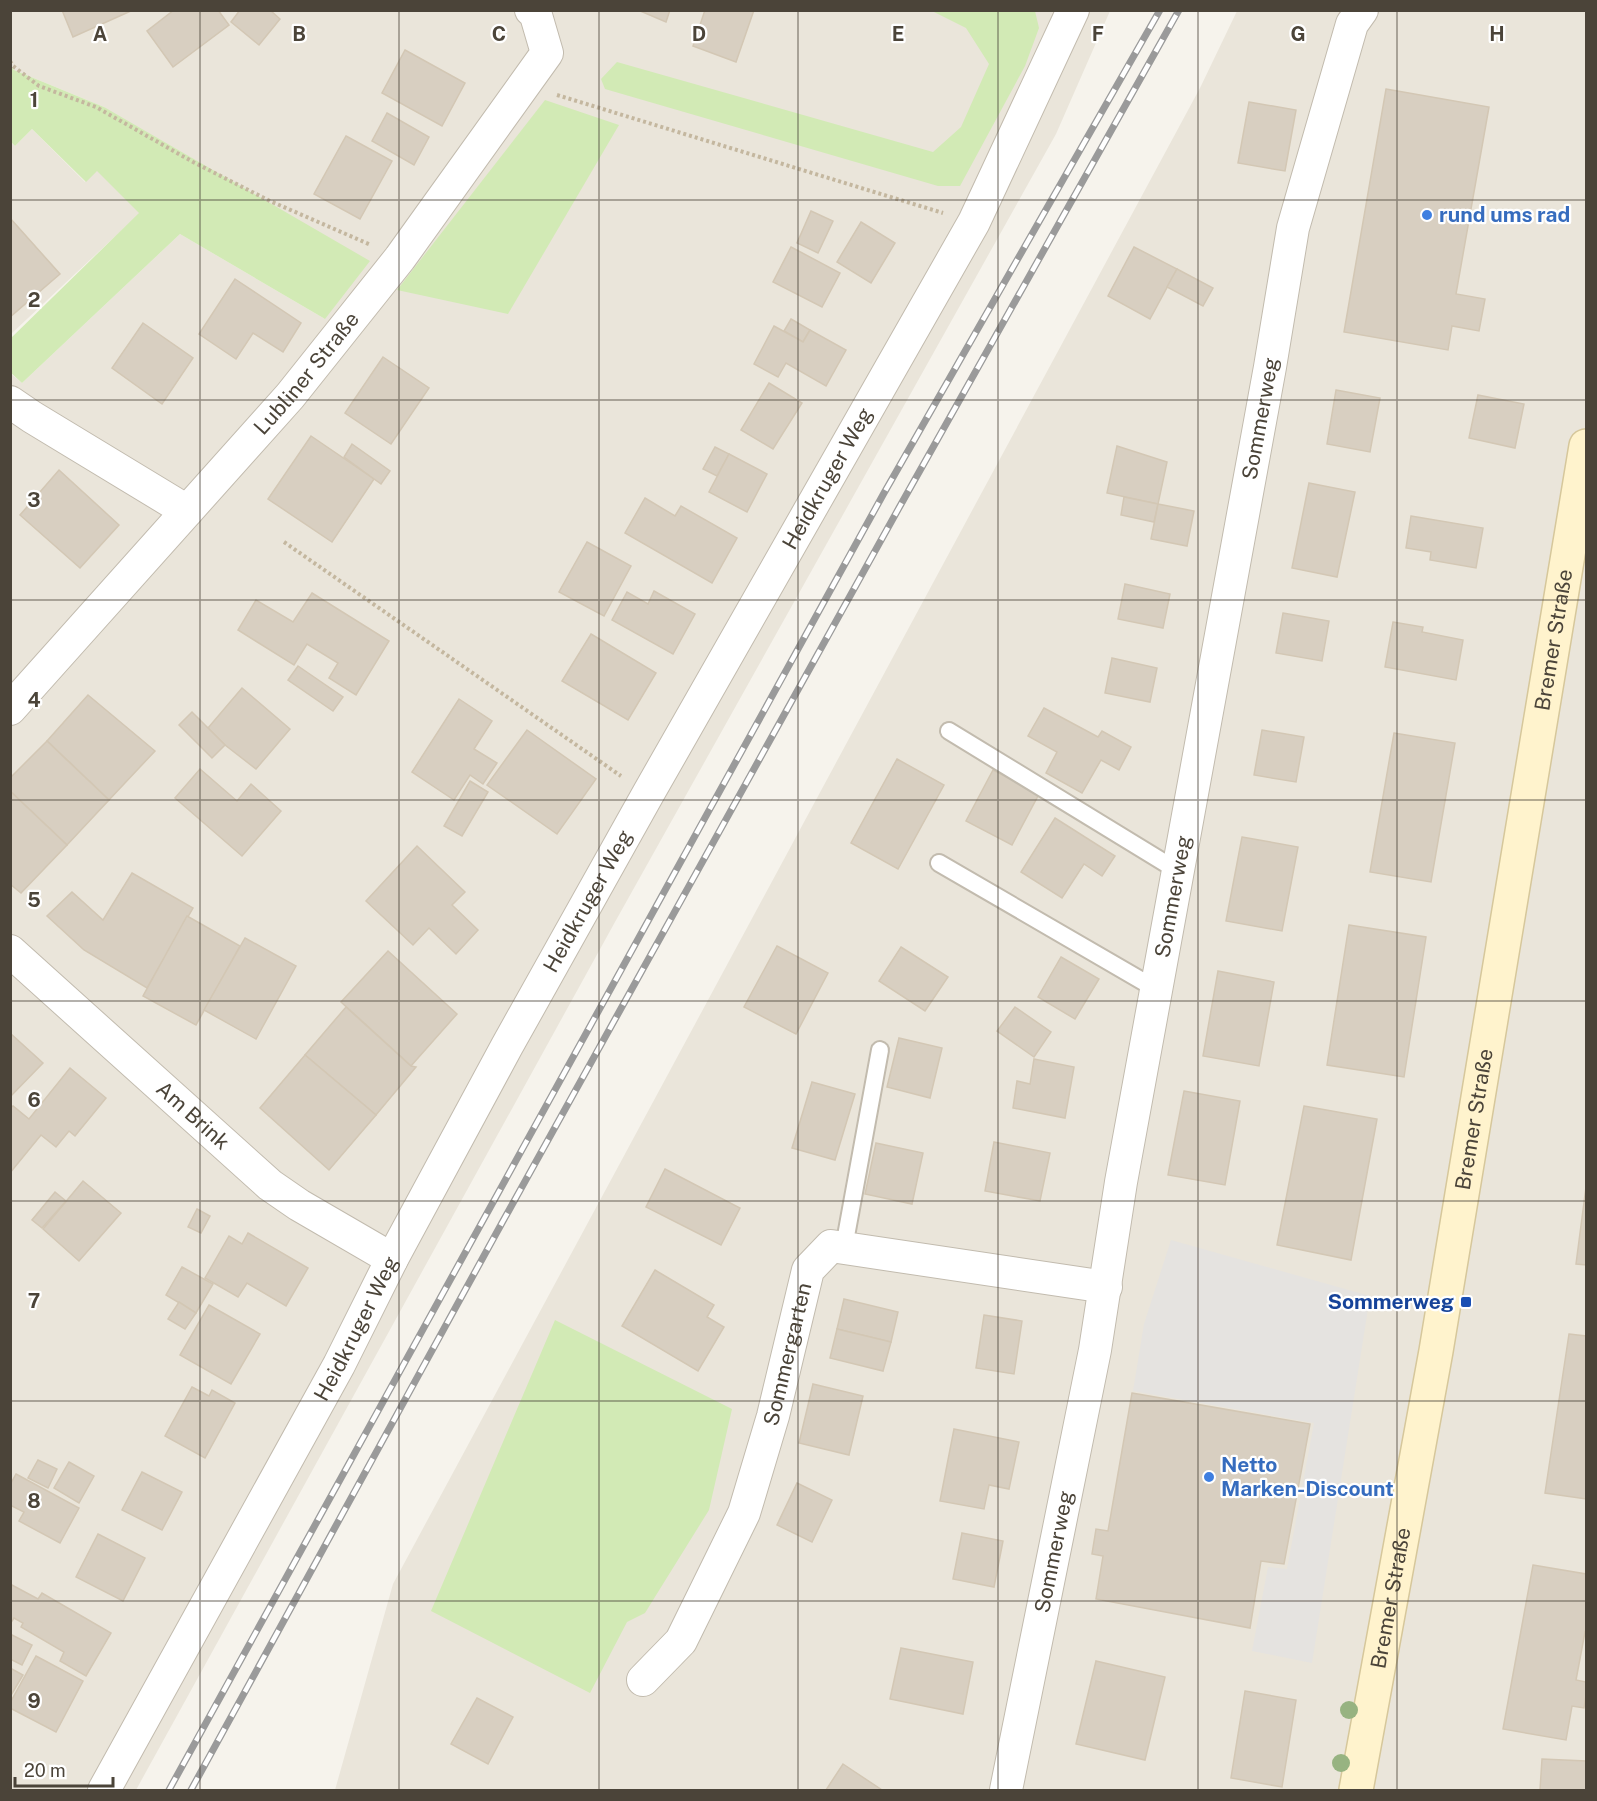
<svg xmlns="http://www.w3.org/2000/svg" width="1597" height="1801" viewBox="0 0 1597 1801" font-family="'Public Sans',sans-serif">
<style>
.residential{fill:#eae5da}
.green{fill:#d2eab5}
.parking{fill:#e5e3e0}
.building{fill:#d8cfc1;stroke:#d3c7b4;stroke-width:1.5}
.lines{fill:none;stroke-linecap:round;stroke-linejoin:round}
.service-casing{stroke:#c2bbae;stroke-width:20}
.minor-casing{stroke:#c2bbae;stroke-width:34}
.secondary-casing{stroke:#d6c79b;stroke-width:36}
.path{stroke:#c4b79f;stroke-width:4;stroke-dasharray:3 3;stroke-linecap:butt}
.service{stroke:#fff;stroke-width:16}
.minor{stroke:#fff;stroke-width:32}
.secondary{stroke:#fff3cd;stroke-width:33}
.rail-casing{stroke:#9a9a9a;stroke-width:7}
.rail{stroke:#fff;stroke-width:4.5;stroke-dasharray:14;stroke-linecap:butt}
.tree{fill:#97b381}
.grid{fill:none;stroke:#4b4439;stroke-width:1.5;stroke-opacity:0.55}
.shop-dot{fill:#3f7fe0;stroke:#fff;stroke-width:2}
.transit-dot{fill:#1a4fb4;stroke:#fff;stroke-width:2}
.labels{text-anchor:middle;stroke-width:4.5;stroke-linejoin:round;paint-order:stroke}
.shop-label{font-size:21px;font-weight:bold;fill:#366cbe;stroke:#fff;text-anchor:start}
.street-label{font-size:21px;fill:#4b4439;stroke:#fff}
.transit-label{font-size:21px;font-weight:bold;fill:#164399;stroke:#fff;text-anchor:end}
.grid-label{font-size:20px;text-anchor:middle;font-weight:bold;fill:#4b4439;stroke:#fff;stroke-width:4.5;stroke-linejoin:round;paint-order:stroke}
</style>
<rect width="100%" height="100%" fill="#f6f3ec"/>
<g class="residential">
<path d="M11 11H1110L1056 134 615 922 136 1790H11L10 373 22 383 180 234 325 319 104 107 14 70 11 64Z"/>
<path d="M1237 11H1586V1790H335L393 1584 1200 88Z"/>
<path d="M32 129 85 182 97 170 140 213 11 334V142L15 146Z"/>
</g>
<g class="green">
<path d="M932 11H1035L1039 28 1025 66 960 186H938L605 89 601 79 617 62 933 152 961 127 989 64 966 28Z"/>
<path d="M10 64 14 70 104 107 370 261 325 319 180 234 22 383 11 373V338L139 213 97 171 86 182 32 129 15 146 11 142Z"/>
<path d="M545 100 619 125 508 314 397 290Z"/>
<path d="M555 1320 732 1409 709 1510 645 1613 627 1622 590 1693 431 1611Z"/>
</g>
<path class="parking" d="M1171 1240 1370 1296 1312 1663 1252 1651 1268 1567 1287 1569 1314 1423 1133 1391 1144 1324Z"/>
<g class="building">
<path d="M62 10H133L73 37Z"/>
<path d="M174 10H218L229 25 173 67 147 31Z"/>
<path d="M240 10H270L280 19 259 45 231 22Z"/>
<path d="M638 10H670L666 22Z"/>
<path d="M705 10H754L736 62 693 46Z"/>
<path d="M405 50 465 83 442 126 382 93Z"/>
<path d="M1386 89 1489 107 1456 294 1485 299 1479 331 1452 326 1448 350 1344 332Z"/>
<path d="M1249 102 1296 110 1285 171 1238 163Z"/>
<path d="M387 113 429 137 414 165 372 141Z"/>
<path d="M346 136 392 161 360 219 314 194Z"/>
<path d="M811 211 833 221 818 253 797 243Z"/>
<path d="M10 218 60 274 10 317Z"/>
<path d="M861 222 895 243 871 283 837 262Z"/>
<path d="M791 247 840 273 822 307 773 282Z"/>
<path d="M1134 247 1177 269 1150 319 1108 296Z"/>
<path d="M1177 269 1213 288 1203 306 1167 287Z"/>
<path d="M235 279 301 323 283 352 253 333 236 359 199 334Z"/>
<path d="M791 319 810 330 803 342 784 331Z"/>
<path d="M143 323 193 358 162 404 112 368Z"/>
<path d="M774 326 803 342 810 330 846 350 826 386 786 363 778 377 754 364Z"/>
<path d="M383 357 429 388 391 444 345 413Z"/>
<path d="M769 383 802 403 773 449 741 430Z"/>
<path d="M1336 390 1380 398 1370 452 1327 444Z"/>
<path d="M1478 395 1524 404 1515 448 1469 438Z"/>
<path d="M311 436 374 479 332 542 268 499Z"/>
<path d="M352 444 390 471 381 484 344 457Z"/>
<path d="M1117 446 1167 462 1158 504 1107 493Z"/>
<path d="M715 447 729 454 717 476 703 469Z"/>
<path d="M729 454 767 474 747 512 709 492Z"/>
<path d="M59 470 119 525 80 568 20 515Z"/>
<path d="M1309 483 1355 492 1337 577 1292 568Z"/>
<path d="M1124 497 1158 504 1154 522 1121 515Z"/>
<path d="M645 498 675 516 681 506 737 538 712 583 625 533Z"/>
<path d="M1158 504 1194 511 1187 546 1151 539Z"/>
<path d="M1411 516 1483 528 1476 568 1430 560 1431 552 1406 548Z"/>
<path d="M587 542 631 566 604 616 559 592Z"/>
<path d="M1125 584 1170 594 1163 628 1118 619Z"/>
<path d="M654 591 695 614 673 654 612 620 627 592 648 604Z"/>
<path d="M312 593 389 641 356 695 329 678 338 663 307 644 294 665 238 630 256 600 293 622Z"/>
<path d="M1283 613 1329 621 1322 661 1276 653Z"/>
<path d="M1393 622 1423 627 1422 632 1463 640 1456 680 1385 667Z"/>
<path d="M591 634 656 673 628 720 562 681Z"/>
<path d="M1112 658 1157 668 1150 702 1105 693Z"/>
<path d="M298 666 343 697 333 711 288 680Z"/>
<path d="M242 688 290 729 256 769 225 745 208 728Z"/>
<path d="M88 695 155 751 109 800 47 741Z"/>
<path d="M459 699 492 721 474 749 497 763 483 784 470 775 454 800 412 772Z"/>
<path d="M1044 708 1098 737 1102 731 1131 747 1119 770 1101 760 1082 793 1046 773 1057 752 1028 736Z"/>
<path d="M192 712 225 745 212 758 179 725Z"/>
<path d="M527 730 596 779 557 834 487 785Z"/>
<path d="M1262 730 1304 737 1296 782 1254 775Z"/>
<path d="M1394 733 1455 743 1431 882 1370 872Z"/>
<path d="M47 741 109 800 67 845 10 791V778Z"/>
<path d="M897 759 944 785 898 869 851 843Z"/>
<path d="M200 769 237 801 251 784 281 811 242 856 175 798Z"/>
<path d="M993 770 1039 794 1012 845 966 821Z"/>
<path d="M470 781 488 792 462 836 444 826Z"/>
<path d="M10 791 67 845 21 893 10 884Z"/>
<path d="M1055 818 1115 856 1102 876 1084 864 1062 898 1021 872Z"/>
<path d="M1242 837 1298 847 1282 931 1226 921Z"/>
<path d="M417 846 465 892 452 905 478 930 456 954 429 928 413 945 366 901Z"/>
<path d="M132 873 193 908 147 988 84 950 47 916 72 892 103 920Z"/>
<path d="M187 916 240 946 196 1025 143 996Z"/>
<path d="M1349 925 1426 937 1404 1077 1327 1065Z"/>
<path d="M245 938 296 966 256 1039 204 1010Z"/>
<path d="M777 946 828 973 796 1034 744 1007Z"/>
<path d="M901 947 948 977 925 1011 879 981Z"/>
<path d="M388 951 457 1014 411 1066 341 1002Z"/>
<path d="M1061 957 1099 979 1075 1019 1038 997Z"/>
<path d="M1218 971 1274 982 1259 1066 1203 1056Z"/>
<path d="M346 1007 411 1066 416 1067 376 1115 305 1055Z"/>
<path d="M1015 1007 1051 1032 1034 1057 997 1031Z"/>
<path d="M10 1033 43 1063 10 1097Z"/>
<path d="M899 1038 942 1048 930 1098 887 1087Z"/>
<path d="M305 1055 376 1115 329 1170 260 1108Z"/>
<path d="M1034 1059 1074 1067 1065 1118 1013 1108 1017 1081 1030 1084Z"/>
<path d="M70 1068 106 1098 75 1136 69 1131 56 1147 41 1135 10 1173V1108L13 1106 29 1119Z"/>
<path d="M812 1082 855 1094 835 1160 792 1148Z"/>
<path d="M1184 1091 1240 1101 1225 1185 1168 1175Z"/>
<path d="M1304 1106 1377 1119 1351 1260 1277 1245Z"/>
<path d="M994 1142 1050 1153 1040 1201 985 1191Z"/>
<path d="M876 1143 923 1153 912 1204 865 1194Z"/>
<path d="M665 1169 740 1208 721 1245 646 1207Z"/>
<path d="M83 1181 121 1213 79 1261 43 1229Z"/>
<path d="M1586 1187V1265L1576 1264Z"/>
<path d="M55 1192 66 1201 42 1228 32 1220Z"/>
<path d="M197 1209 210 1216 201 1233 188 1227Z"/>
<path d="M248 1233 308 1268 286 1306 247 1283 238 1297 205 1278 229 1236 242 1244Z"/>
<path d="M182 1267 213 1284 196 1313 166 1295Z"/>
<path d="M655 1270 714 1305 707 1317 724 1327 698 1371 622 1326Z"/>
<path d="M844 1299 898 1312 891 1342 837 1329Z"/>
<path d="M179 1302 196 1313 185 1329 168 1319Z"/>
<path d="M209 1305 260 1334 231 1384 180 1355Z"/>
<path d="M984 1315 1022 1321 1014 1374 976 1368Z"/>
<path d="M837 1329 891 1342 883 1371 830 1358Z"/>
<path d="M1569 1334 1586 1336V1499L1545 1493Z"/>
<path d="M813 1384 863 1396 849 1455 799 1443Z"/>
<path d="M192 1387 209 1396 212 1390 235 1403 205 1458 165 1436Z"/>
<path d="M1132 1393 1310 1424 1284 1564 1261 1561 1250 1628 1096 1599 1103 1556 1092 1554 1096 1529 1108 1531Z"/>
<path d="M954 1429 1019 1442 1009 1489 989 1485 984 1509 940 1501Z"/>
<path d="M38 1460 57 1469 48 1488 28 1478Z"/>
<path d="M69 1462 94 1476 79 1503 54 1488Z"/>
<path d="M142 1472 182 1492 162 1530 122 1510Z"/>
<path d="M16 1474 79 1508 60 1543 19 1521 24 1512 10 1505V1485Z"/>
<path d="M797 1483 832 1500 812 1542 777 1525Z"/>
<path d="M962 1533 1003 1541 994 1587 953 1579Z"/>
<path d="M98 1534 145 1558 123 1601 76 1577Z"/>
<path d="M1533 1565 1586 1574V1633L1585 1632 1576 1680 1586 1682V1695L1584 1708 1572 1706 1566 1740 1503 1729Z"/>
<path d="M10 1584 38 1599 42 1593 111 1633 86 1676 60 1661 64 1652 21 1627 23 1623 14 1618 10 1624Z"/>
<path d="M10 1634 32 1645 22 1665 10 1659Z"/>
<path d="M901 1648 973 1662 963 1714 890 1699Z"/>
<path d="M36 1656 83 1681 56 1732 10 1708V1703Z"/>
<path d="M1096 1661 1165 1677 1145 1760 1076 1744Z"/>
<path d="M10 1668 23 1675 10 1697Z"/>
<path d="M1245 1691 1296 1700 1282 1787 1231 1778Z"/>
<path d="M477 1698 513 1717 488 1764 451 1744Z"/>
<path d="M1542 1759 1586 1761V1790H1540Z"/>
<path d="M843 1764 882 1790H826Z"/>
</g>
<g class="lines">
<g class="service-casing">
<g id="service">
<path d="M949 731 1178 871"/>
<path d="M939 863 1156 989"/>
<path d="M844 1247 880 1050"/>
</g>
</g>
<g class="minor-casing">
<g id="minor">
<path d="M10 402 32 417 187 511"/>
<path id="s1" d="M10 709 290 396 400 258 547 53 535 12 531 10"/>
<path id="s2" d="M10 951 270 1185 299 1205 392 1259"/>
<path id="s3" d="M643 1680 681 1641 744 1513 773 1416 808 1270 831 1246 1106 1287"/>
<path id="s4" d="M104 1790 339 1365 392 1259 507 1046 648 794 974 222 1073 10"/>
<path id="s5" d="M1006 1790 1095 1350 1121 1182 1270 367 1293 228 1352 24 1362 10"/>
</g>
</g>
<g class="secondary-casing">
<g id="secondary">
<path id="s6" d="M1356 1790 1436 1351 1586 446"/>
</g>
</g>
<g class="path">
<path d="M10 61 13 66 39 86 96 107 193 162 270 201 371 245"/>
<path d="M557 95 943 213"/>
<path d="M284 542 621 776"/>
</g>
<use href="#service" class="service"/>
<use href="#minor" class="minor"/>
<use href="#secondary" class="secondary"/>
<g class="rail-casing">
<g id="rail">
<path d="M169 1790 884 493 1160 10"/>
<path d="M191 1790 503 1221 900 506 1179 10"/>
</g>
</g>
<use href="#rail" class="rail"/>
</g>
<g class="tree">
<circle cx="1349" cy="1710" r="9"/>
<circle cx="1341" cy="1763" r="9"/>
</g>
<path class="grid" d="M200 10V1790M399 10V1790M599 10V1790M798 10V1790M998 10V1790M1198 10V1790M1397 10V1790M10 200H1586M10 400H1586M10 600H1586M10 800H1586M10 1001H1586M10 1201H1586M10 1401H1586M10 1601H1586"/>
<g class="shop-dot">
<circle cx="1427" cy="215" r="6"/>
<circle cx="1209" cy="1477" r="6"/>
</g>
<rect class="transit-dot" x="1460" y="1296" width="12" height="12" rx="3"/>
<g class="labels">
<g class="shop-label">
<text x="1439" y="222">rund ums rad</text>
<text x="1221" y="1472">Netto<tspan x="1221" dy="24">Marken-Discount</tspan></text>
</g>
<g class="street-label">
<text dy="7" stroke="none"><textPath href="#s1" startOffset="448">Lubliner Straße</textPath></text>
<text dy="7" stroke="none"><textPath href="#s5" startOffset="1395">Sommerweg</textPath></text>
<text dy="7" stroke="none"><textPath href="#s4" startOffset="1498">Heidkruger Weg</textPath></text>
<text dy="7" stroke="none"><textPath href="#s6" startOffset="1167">Bremer Straße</textPath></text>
<text dy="7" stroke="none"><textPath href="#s5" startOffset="909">Sommerweg</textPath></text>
<text dy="7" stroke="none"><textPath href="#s4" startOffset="1012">Heidkruger Weg</textPath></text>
<text dy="7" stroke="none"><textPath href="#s2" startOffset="246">Am Brink</textPath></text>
<text dy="7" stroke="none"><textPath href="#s6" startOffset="681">Bremer Straße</textPath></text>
<text dy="7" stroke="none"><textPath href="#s4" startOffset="526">Heidkruger Weg</textPath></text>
<text dy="7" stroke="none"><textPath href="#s3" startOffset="362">Sommergarten</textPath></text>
<text dy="7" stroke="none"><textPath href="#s5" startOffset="243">Sommerweg</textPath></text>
<text dy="7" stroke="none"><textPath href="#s6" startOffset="195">Bremer Straße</textPath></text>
</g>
<g class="transit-label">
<text x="1454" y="1309">Sommerweg</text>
</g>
</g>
<g class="grid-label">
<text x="100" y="41">A</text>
<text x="299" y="41">B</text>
<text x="499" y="41">C</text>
<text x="699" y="41">D</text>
<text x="898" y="41">E</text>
<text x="1098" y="41">F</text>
<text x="1298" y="41">G</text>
<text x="1497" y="41">H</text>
<text x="34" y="107">1</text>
<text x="34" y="307">2</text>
<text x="34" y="507">3</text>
<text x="34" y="707">4</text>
<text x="34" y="907">5</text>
<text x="34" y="1107">6</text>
<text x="34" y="1308">7</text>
<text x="34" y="1508">8</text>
<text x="34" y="1708">9</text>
</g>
<rect width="1597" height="1801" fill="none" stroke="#4b4439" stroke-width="24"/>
<path d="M15 1777v9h98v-9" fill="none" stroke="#4b4439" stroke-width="3"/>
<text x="24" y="1777" font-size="18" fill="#4b4439" stroke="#ffffff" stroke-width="4.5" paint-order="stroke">20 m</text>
</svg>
